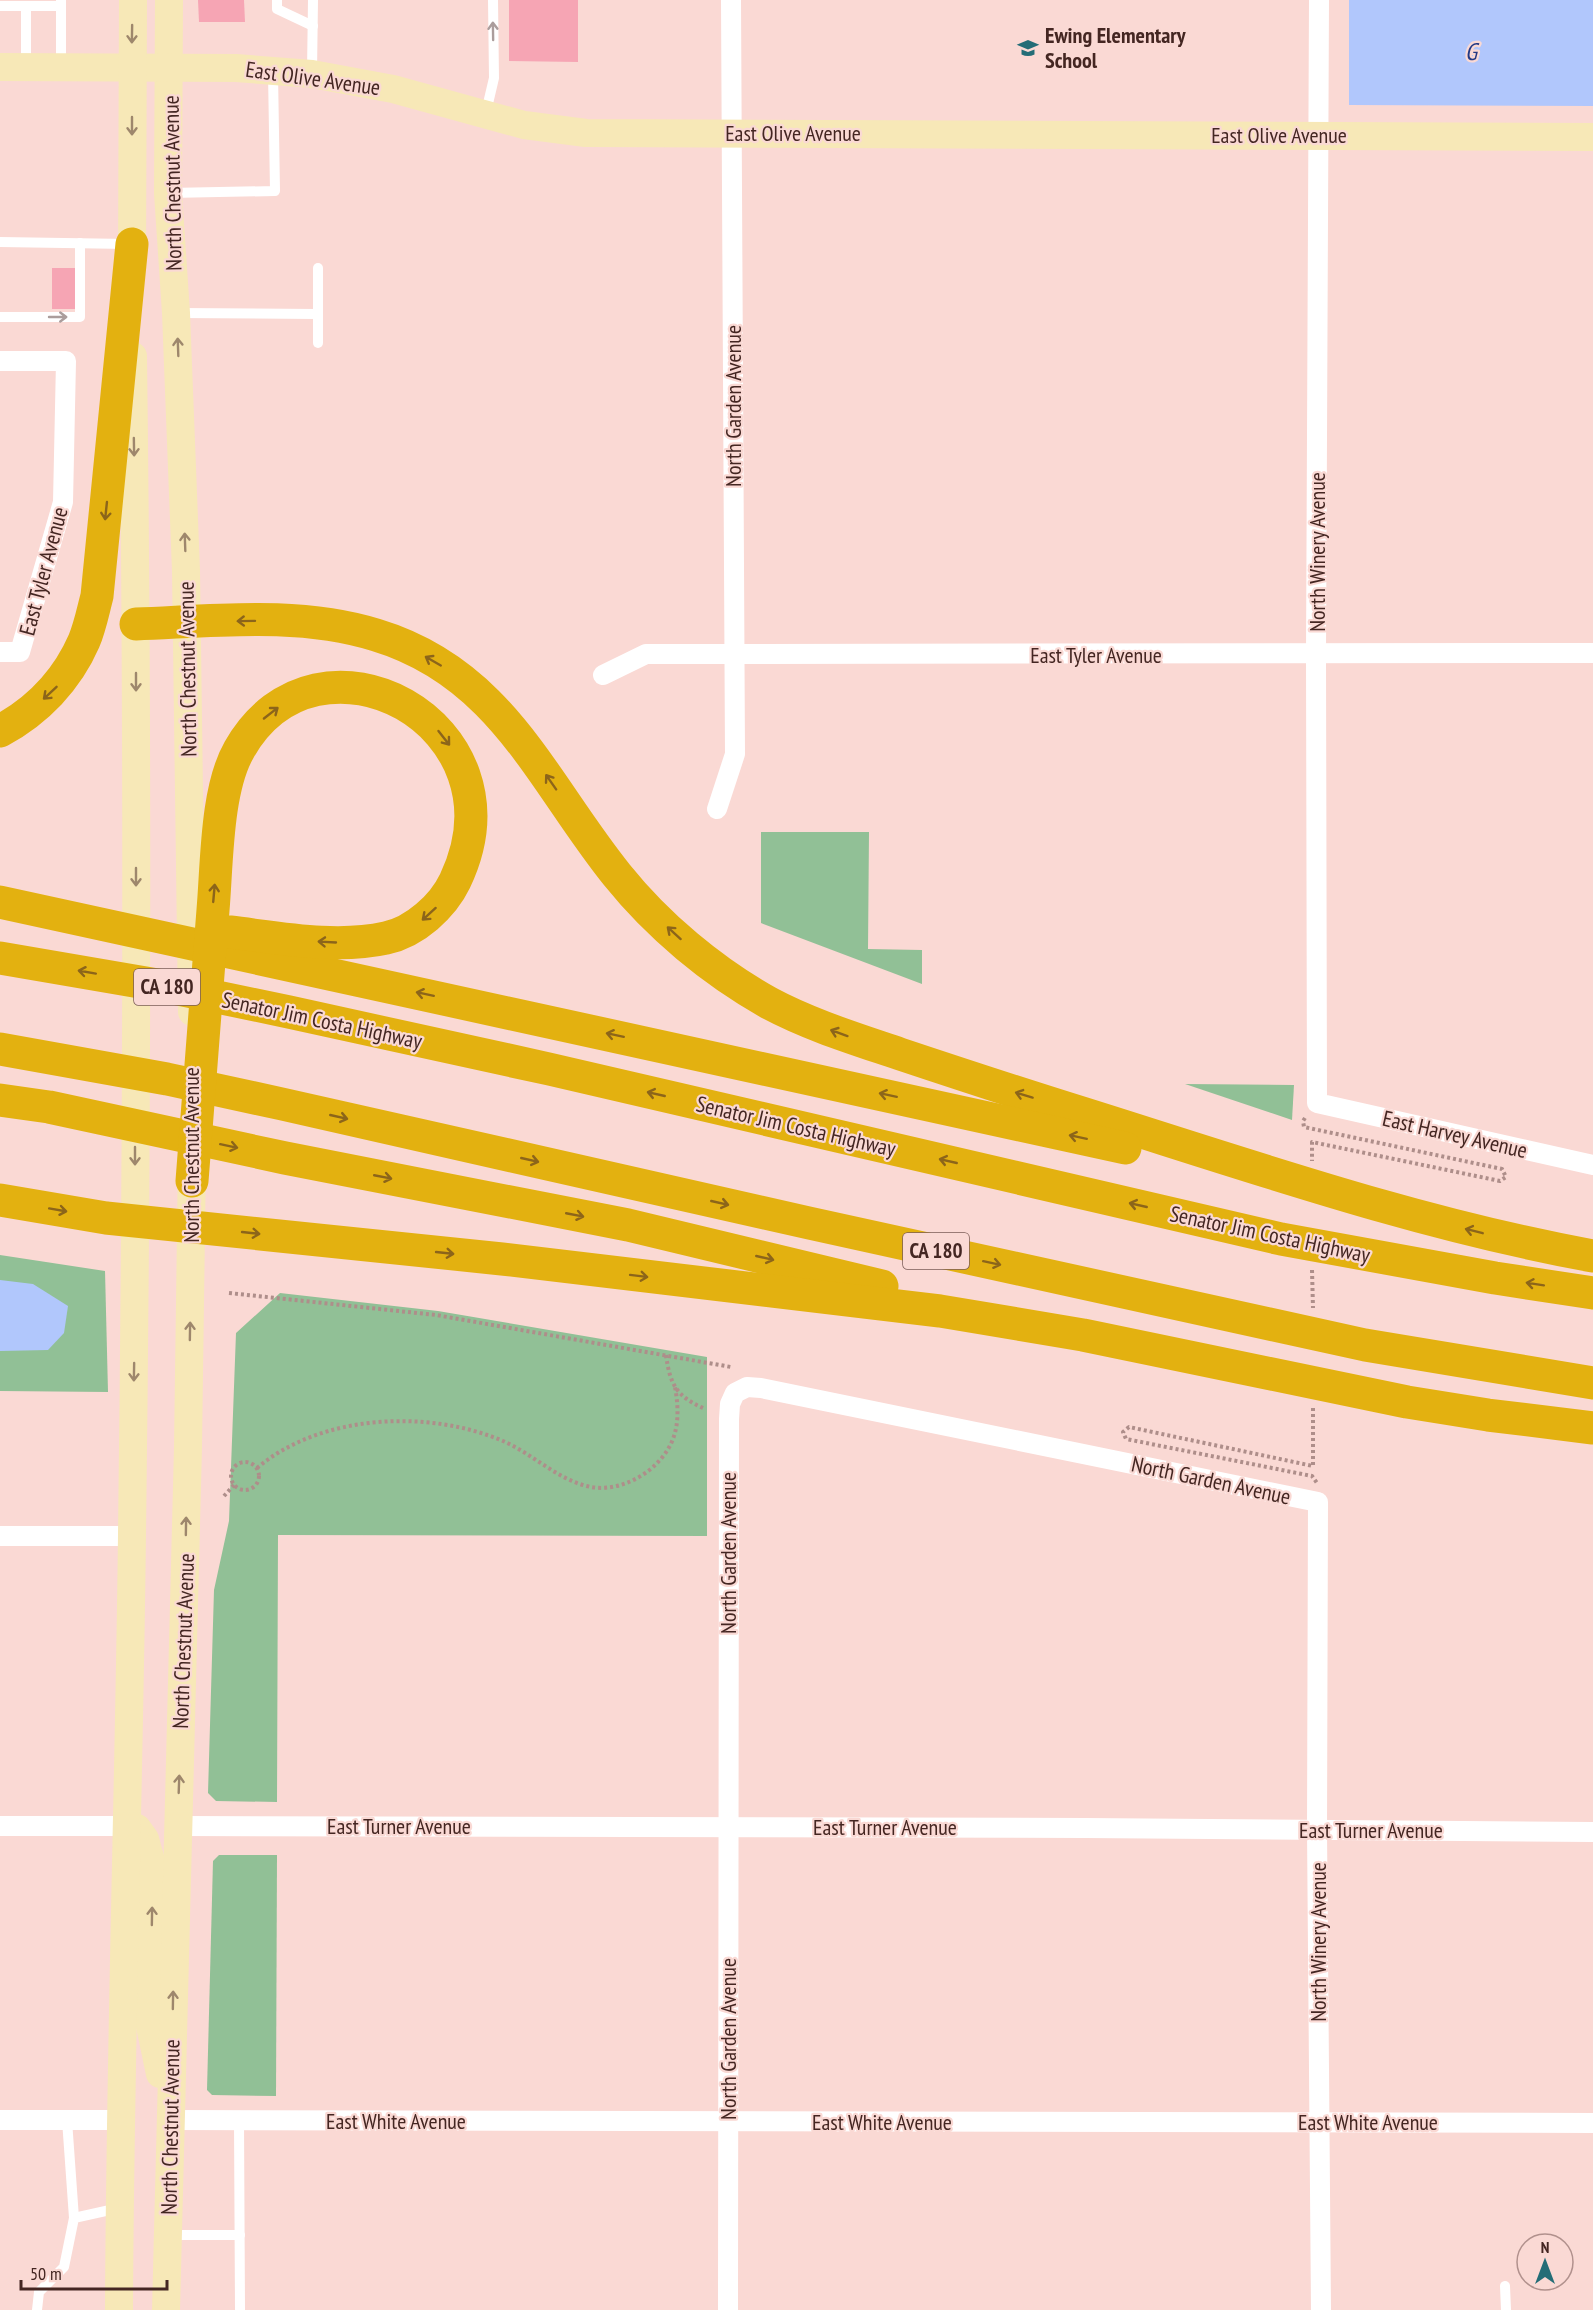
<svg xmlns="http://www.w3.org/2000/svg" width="1593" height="2310" viewBox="0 0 1593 2310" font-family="'PT Sans Narrow',sans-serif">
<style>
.green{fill:#91c096}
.water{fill:#b1c7fc}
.building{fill:#f6a5b4}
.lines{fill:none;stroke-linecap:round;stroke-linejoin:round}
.path{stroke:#ae8e8a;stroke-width:4;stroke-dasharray:3 3;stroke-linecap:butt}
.service{stroke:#fff;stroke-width:10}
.minor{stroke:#fff;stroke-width:20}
.secondary{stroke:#f7e8b7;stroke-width:28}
.motorway{stroke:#e3b110;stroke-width:33}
.oneway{stroke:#ab9d9c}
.oneway2{stroke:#9e876c}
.oneway3{stroke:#8c651a}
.labels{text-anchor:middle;stroke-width:4.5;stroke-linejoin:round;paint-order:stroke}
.shield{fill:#fad9d4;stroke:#7b5c57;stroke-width:1.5}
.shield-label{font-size:21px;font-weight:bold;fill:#442622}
.poi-label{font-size:22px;font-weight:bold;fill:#442622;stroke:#fad9d4;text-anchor:start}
.street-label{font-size:22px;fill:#442622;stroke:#fad9d4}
.water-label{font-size:24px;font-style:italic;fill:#243984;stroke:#fad9d4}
</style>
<rect width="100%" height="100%" fill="#fad9d4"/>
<g class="green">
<path d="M761 832H869L868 949 922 950V984L761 923Z"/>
<path d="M1185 1084 1294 1085 1292 1120Z"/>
<path d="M0 1255 105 1271 108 1392 0 1391Z"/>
<path d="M280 1293 438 1311 707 1357V1536L278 1535 277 1802 216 1801 208 1793 214 1590 229 1521 236 1333Z"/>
<path d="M219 1855H277L276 2096 212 2095 207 2090 213 1861Z"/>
</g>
<g class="water">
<path d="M1349 0H1593V106L1349 105Z"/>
<path d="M0 1280 33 1284 68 1306 64 1333 48 1350 0 1351Z"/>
</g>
<g class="building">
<path d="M198 0H244L245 22H199Z"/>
<path d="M509 0H578V62L509 61Z"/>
<rect x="52" y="268" width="24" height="41"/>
</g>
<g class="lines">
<g class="path">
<path d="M1305 1118 1303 1121 1304 1127 1502 1169 1506 1177 1500 1181 1312 1142V1161"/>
<path d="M1312 1270 1313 1308"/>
<path d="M229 1293 436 1315 731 1367"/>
<path d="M666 1355C670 1384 676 1396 703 1408"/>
<path d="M1313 1408V1466L1129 1427 1123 1432 1126 1439 1312 1476 1317 1483"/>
<circle cx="245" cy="1476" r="14"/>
<path d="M257 1468C321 1414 428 1409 503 1441 533 1454 559 1481 591 1487 624 1493 664 1468 674 1436 679 1421 678 1403 675 1387"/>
<path d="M224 1496 234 1485"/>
</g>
<g class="service">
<path d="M277 0V9L313 26"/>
<path d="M0 6H61V0"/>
<path d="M61 6V67"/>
<path d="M26 67V6"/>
<path d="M312 72 313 0"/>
<path d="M486 112 494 78 493 0"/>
<path d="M169 193 275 191 273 73"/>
<path d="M0 242 129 244"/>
<path d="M318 268V343"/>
<path d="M177 313 317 314"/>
<path d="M0 317H80V243"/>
<path d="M67 2120 74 2218"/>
<path d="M239 2121 240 2310"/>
<path d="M168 2235H240"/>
<path d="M1505 2286 1506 2310"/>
<path d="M37 2310 39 2292 64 2267 74 2218 119 2208"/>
</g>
<g class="minor">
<path d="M1319 0 1316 655 1317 1103 1593 1165"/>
<path d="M0 361H66L63 502 20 652H0"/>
<path d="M603 675 646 654 1593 653"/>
<path d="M717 809 735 754 731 0"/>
<path d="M0 1536H132"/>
<path d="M0 1826H127"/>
<path d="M177 1826 1086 1828 1593 1832"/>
<path d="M0 2120H120"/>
<path d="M170 2120 1593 2123"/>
<path d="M728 2310 729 1419 730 1404 735 1393 747 1387 761 1388 1318 1502 1317 1830 1321 2310"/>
</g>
<g class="secondary">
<path d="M169 0 168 193 176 313 186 571 192 1012"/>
<path d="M0 67 236 68 312 74 393 89 524 125 586 133 1593 137"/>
<path d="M132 265 133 0"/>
<path d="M127 1826 137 1828 145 1839 152 1865 150 2026 160 2074"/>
<path d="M119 2310C120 2051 129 1793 132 1534 137 1142 138 749 133 356"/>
<path d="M166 2310 188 1447 192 1157"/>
</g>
<g class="motorway">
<path d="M136 624C215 621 299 611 376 635 502 673 542 782 617 875 658 926 712 971 769 1003 810 1025 856 1039 900 1054 960 1074 1021 1094 1082 1113 1251 1166 1418 1224 1593 1256"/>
<path d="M0 731C37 711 67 680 84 641 90 627 93 611 97 596L132 244"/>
<path d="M0 902 1125 1148"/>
<path d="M0 958 169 987 289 1012 549 1069 1281 1239 1495 1278 1593 1293"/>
<path d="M0 1049 167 1079 282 1104 809 1223 1365 1345 1593 1383"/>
<path d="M0 1100 49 1107 285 1158 628 1225 882 1286"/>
<path d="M192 1181C199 1091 206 1001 213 910 217 864 216 790 239 750 317 611 530 724 455 881 443 906 415 932 386 938 336 949 280 938 230 932"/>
<path d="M0 1200 106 1218 502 1259 940 1311 1083 1335 1407 1402 1488 1415 1593 1428"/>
</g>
</g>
<defs><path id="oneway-shaft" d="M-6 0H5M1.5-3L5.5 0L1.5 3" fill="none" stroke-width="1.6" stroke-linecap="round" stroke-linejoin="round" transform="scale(1.5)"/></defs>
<g class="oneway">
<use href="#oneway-shaft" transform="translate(493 31) rotate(-91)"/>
<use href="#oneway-shaft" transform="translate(58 317)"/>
</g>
<g class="oneway2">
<use href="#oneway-shaft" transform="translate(132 34) rotate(91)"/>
<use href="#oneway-shaft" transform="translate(132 126) rotate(90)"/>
<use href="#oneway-shaft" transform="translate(178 347) rotate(-92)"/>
<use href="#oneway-shaft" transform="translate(134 447) rotate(89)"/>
<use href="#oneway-shaft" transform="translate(185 542) rotate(-92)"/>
<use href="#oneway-shaft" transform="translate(136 682) rotate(90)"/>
<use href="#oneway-shaft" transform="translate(136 877) rotate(90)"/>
<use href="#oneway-shaft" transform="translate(135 1156) rotate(90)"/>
<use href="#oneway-shaft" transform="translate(190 1331) rotate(-89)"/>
<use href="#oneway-shaft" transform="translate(134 1372) rotate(91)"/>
<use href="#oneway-shaft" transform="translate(186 1526) rotate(-89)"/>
<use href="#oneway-shaft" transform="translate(179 1784) rotate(-88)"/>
<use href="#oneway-shaft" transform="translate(152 1916) rotate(-89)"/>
<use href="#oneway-shaft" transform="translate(173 2000) rotate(-89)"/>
</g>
<g class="oneway3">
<use href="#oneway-shaft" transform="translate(106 511) rotate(96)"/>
<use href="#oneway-shaft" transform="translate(246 621) rotate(179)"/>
<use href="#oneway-shaft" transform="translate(433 661) rotate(-150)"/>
<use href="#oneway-shaft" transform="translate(50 693) rotate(137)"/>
<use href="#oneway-shaft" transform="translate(271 713) rotate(-38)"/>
<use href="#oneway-shaft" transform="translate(444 738) rotate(52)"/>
<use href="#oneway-shaft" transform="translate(551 782) rotate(-125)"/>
<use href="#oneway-shaft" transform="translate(214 893) rotate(-85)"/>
<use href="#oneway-shaft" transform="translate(429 914) rotate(138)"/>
<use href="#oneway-shaft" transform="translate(674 933) rotate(-138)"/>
<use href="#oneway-shaft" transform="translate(327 942) rotate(-177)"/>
<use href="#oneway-shaft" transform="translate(87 972) rotate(-170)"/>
<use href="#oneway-shaft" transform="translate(425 994) rotate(-168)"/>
<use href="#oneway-shaft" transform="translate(839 1033) rotate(-160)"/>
<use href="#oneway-shaft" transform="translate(615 1035) rotate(-168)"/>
<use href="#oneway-shaft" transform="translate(656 1094) rotate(-167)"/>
<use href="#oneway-shaft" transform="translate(888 1095) rotate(-168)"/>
<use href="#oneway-shaft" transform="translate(1024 1095) rotate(-163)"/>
<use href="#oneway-shaft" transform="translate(339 1117) rotate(13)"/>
<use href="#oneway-shaft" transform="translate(1078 1137) rotate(-168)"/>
<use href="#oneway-shaft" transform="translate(229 1146) rotate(12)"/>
<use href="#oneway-shaft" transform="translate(530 1160) rotate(13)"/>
<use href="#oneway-shaft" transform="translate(948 1161) rotate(-167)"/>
<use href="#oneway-shaft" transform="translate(383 1177) rotate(11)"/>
<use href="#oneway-shaft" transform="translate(720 1203) rotate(13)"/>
<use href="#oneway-shaft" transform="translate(1138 1205) rotate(-167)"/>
<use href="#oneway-shaft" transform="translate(58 1210) rotate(10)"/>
<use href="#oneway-shaft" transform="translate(575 1215) rotate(11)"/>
<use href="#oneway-shaft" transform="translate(1474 1231) rotate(-166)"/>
<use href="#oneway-shaft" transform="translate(251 1233) rotate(6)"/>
<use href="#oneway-shaft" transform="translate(445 1253) rotate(6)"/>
<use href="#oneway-shaft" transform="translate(765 1258) rotate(13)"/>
<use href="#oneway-shaft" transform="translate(992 1263) rotate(12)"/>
<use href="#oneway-shaft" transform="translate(639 1276) rotate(7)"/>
<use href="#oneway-shaft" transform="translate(1535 1284) rotate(-171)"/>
</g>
<defs>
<g id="school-bare" transform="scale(1.62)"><path d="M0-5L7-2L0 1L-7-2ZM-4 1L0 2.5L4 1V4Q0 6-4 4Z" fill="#246d77" stroke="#fad9d4" stroke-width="2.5" paint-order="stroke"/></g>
</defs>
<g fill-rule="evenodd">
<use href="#school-bare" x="1028" y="48"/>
</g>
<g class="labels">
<g class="shield">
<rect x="134" y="969" width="66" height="36" rx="4.5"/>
<rect x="903" y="1233" width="66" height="36" rx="4.5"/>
</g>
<g class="shield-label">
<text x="167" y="994">CA 180</text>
<text x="936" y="1258">CA 180</text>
</g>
<g class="poi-label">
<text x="1045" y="43">Ewing Elementary<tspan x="1045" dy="25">School</tspan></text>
</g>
<g class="street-label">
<text transform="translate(313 78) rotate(8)" y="8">East Olive Avenue</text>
<text x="793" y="141">East Olive Avenue</text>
<text x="1279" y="143">East Olive Avenue</text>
<text transform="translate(172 183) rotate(-91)" y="8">North Chestnut Avenue</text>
<text transform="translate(733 406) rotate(-90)" y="8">North Garden Avenue</text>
<text transform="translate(1317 552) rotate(-90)" y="8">North Winery Avenue</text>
<text transform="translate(43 571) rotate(-75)" y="8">East Tyler Avenue</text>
<text x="1096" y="663">East Tyler Avenue</text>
<text transform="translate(187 669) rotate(-91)" y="8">North Chestnut Avenue</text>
<text transform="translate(322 1020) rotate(12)" y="8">Senator Jim Costa Highway</text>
<text transform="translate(796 1126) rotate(13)" y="8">Senator Jim Costa Highway</text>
<text transform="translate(1455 1134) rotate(13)" y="8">East Harvey Avenue</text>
<text transform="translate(191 1155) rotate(-90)" y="8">North Chestnut Avenue</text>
<text transform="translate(1270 1234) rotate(12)" y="8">Senator Jim Costa Highway</text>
<text transform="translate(1211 1480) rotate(12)" y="8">North Garden Avenue</text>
<text transform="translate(728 1553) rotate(-90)" y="8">North Garden Avenue</text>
<text transform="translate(183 1641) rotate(-88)" y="8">North Chestnut Avenue</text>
<text x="399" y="1834">East Turner Avenue</text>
<text x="885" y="1835">East Turner Avenue</text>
<text x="1371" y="1838">East Turner Avenue</text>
<text transform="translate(1318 1942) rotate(-90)" y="8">North Winery Avenue</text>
<text transform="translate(728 2039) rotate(-90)" y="8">North Garden Avenue</text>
<text x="396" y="2129">East White Avenue</text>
<text x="882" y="2130">East White Avenue</text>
<text x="1368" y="2130">East White Avenue</text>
<text transform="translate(170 2127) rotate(-89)" y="8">North Chestnut Avenue</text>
</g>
<g class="water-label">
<text x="1471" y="60">G</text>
</g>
</g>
<g transform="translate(1545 2262)"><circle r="28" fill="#fad9d4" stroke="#b1918d" stroke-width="1.5"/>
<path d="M0-4.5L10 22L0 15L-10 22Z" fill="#246d77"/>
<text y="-9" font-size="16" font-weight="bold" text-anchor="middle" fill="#442622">N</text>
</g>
<path d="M21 2280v9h146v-9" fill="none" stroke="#442622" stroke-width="3"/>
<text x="30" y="2280" font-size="18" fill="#442622" stroke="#fad9d4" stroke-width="4.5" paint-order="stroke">50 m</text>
</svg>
